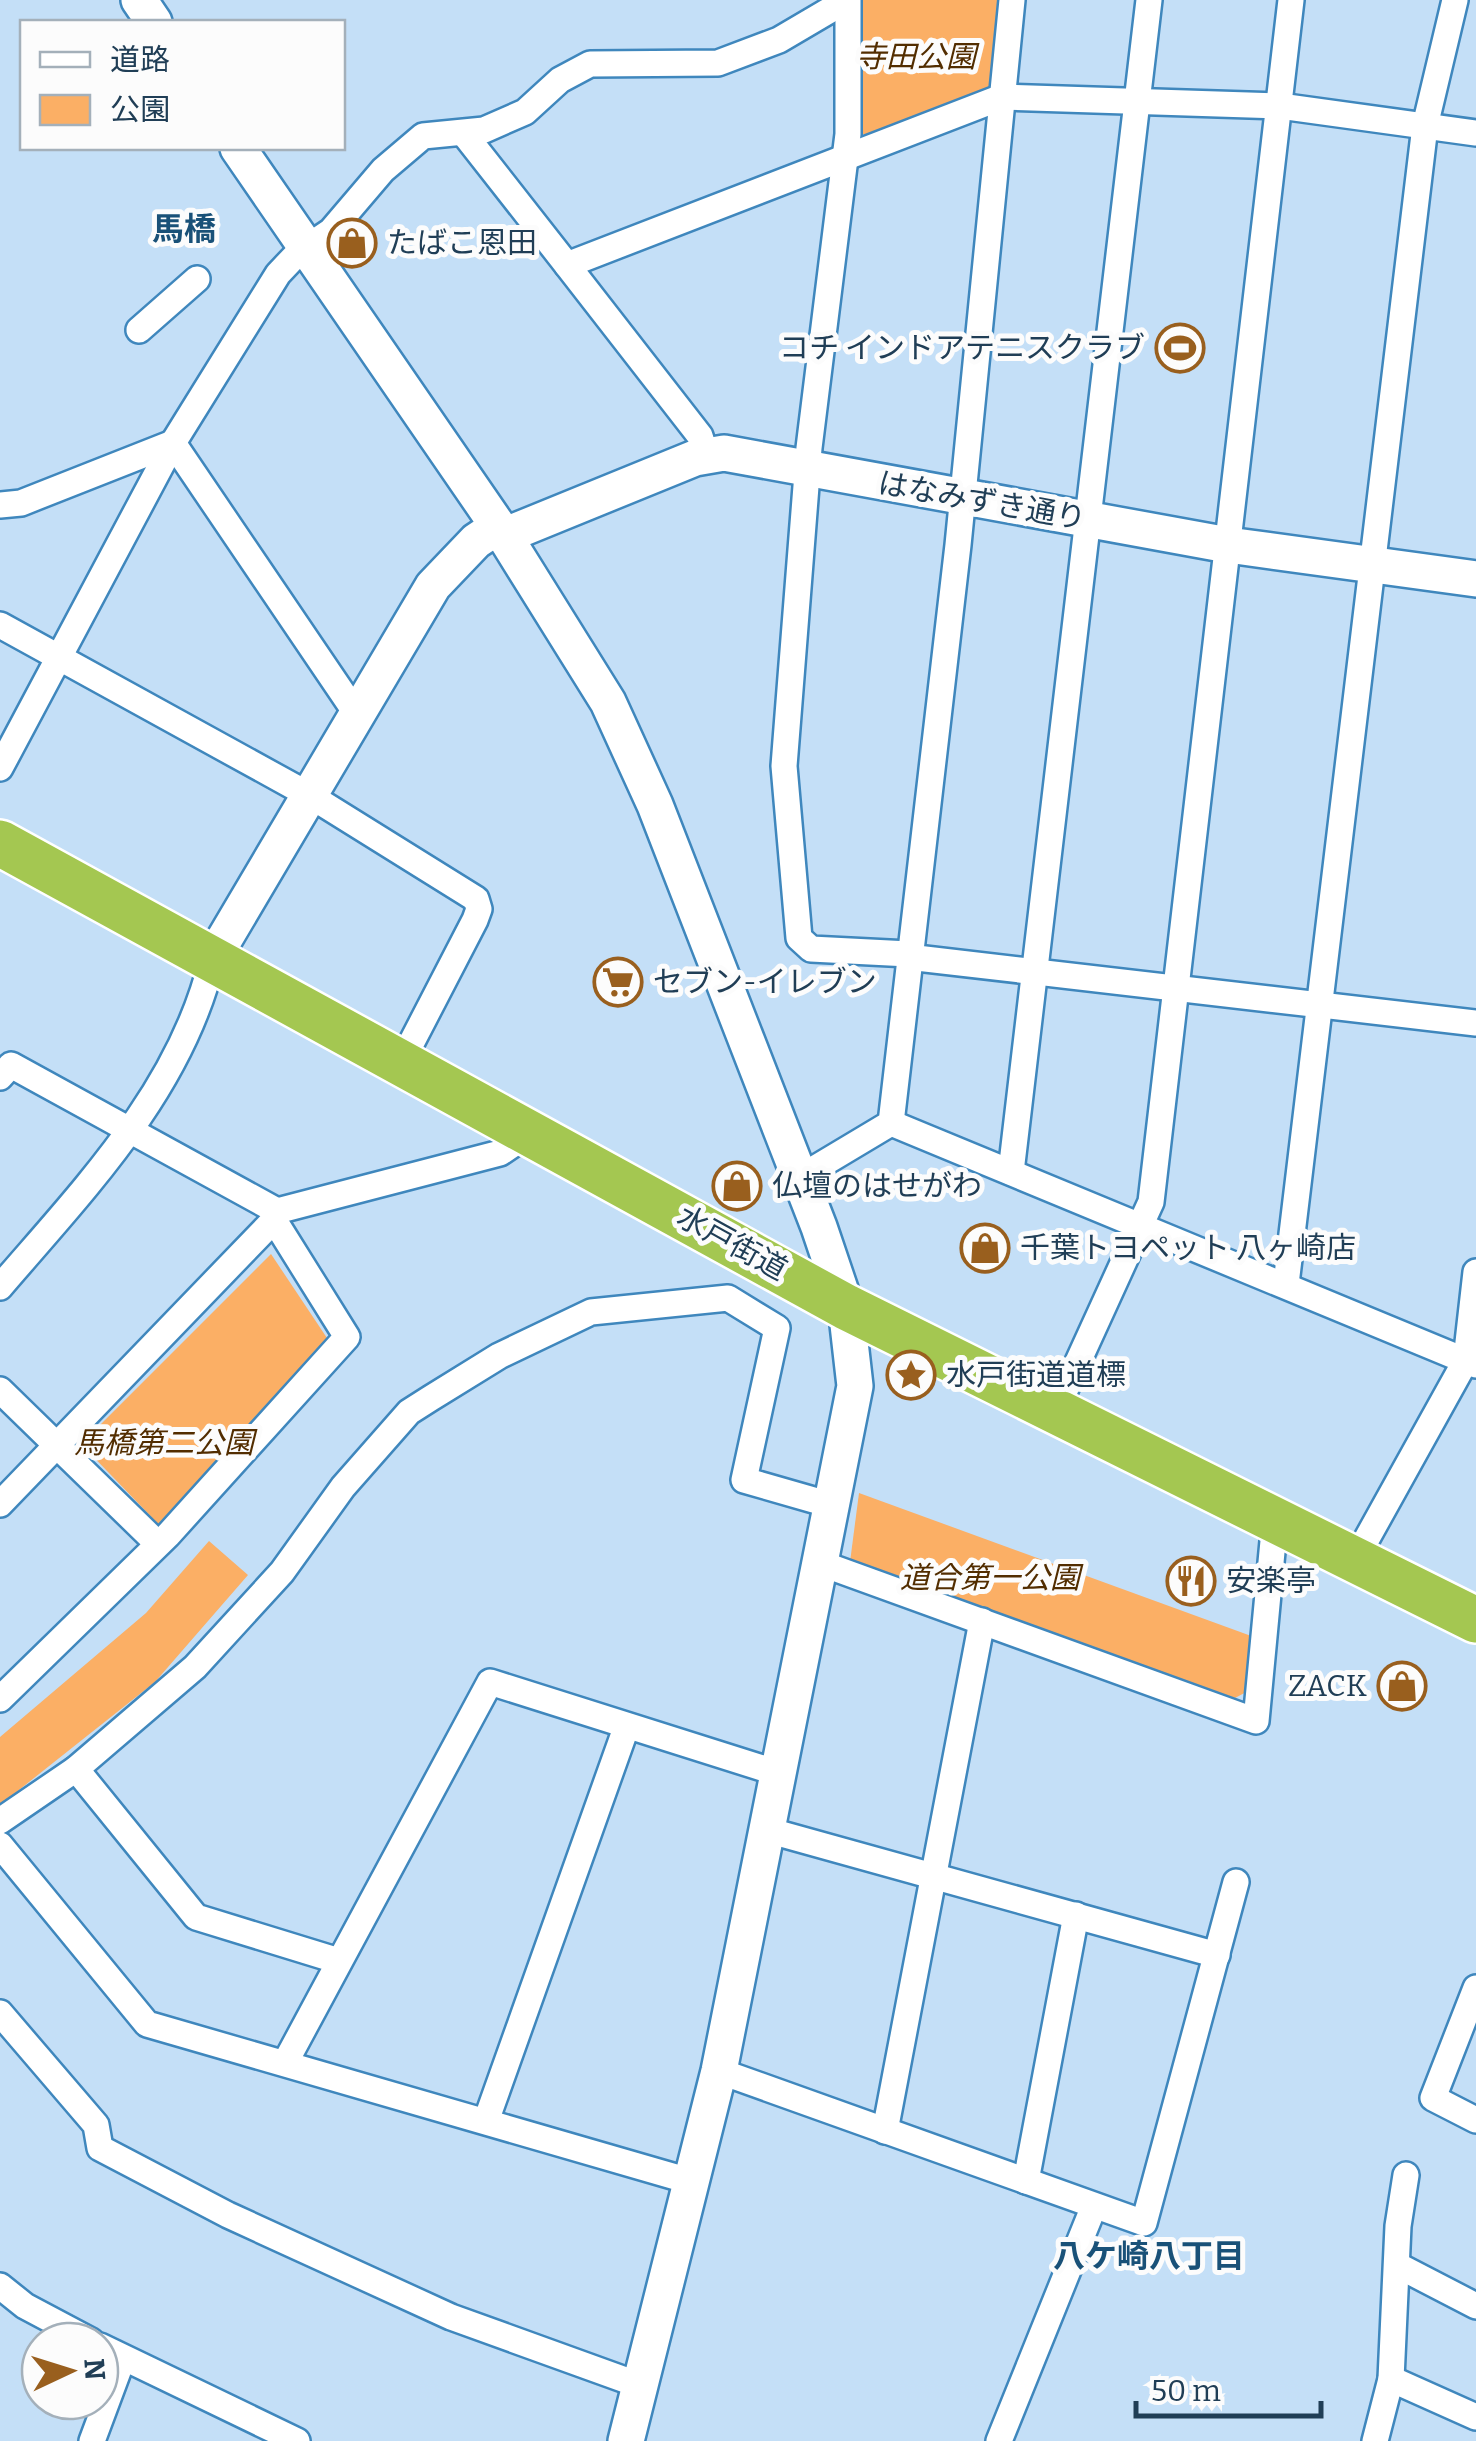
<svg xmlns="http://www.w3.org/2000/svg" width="1476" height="2441" viewBox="0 0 1476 2441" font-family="Bitter,'Noto Sans JP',serif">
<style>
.green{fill:#fbaf65}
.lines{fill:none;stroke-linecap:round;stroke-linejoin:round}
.street-casing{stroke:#3f87bd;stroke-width:30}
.secondary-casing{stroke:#3f87bd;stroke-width:40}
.highway-casing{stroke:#fff;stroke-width:50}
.street{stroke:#fff;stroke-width:25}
.secondary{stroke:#fff;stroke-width:35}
.highway{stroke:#a4c751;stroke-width:45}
.labels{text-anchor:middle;stroke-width:10;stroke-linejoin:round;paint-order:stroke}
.park-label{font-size:30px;font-style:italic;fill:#522d00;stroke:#fcfcfc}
.poi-label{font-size:30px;fill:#203e56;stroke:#fcfcfc;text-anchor:start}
.street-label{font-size:30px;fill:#203e56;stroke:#fcfcfc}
.neighbourhood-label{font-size:32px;font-weight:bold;fill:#195178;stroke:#fcfcfc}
</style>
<rect width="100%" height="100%" fill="#c4dff7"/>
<g class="green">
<path d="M856 0H1001L993 85 869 139 856 128Z"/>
<path d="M271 1254 331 1344 164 1530 81 1444Z"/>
<path d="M859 1493 1254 1637 1250 1690 1235 1698 980 1612 850 1562Z"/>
<path d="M209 1541 248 1575 155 1682 0 1805V1737L146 1613Z"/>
</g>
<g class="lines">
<g class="street-casing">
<g id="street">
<path d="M848 0V134L809 448 784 766 799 938 811 949 909 954"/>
<path d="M465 135 567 265"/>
<path d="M139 330 197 279"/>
<path d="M706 455 700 436 567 265 1002 97 1280 106 1476 133"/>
<path d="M0 505 21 503 173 443 356 713"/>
<path d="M0 625 309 795 476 899 479 909 475 920 402 1061"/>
<path d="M0 768 173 443 278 274 297 254 331 231 383 170 423 136 484 130 525 112 560 80 590 64 718 63 779 40 847 0"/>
<path d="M908 957 1476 1023"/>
<path d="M0 1077 11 1065 277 1211"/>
<path d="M891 1123 1476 1365"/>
<path d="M1011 1172 1149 0"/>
<path d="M799 1178 891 1123 958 545 1012 0"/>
<path d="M1286 1284 1425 126 1455 0"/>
<path d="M0 1287C84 1189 181 1090 212 960"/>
<path d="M0 1390 156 1542"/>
<path d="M1056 1410 1151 1202 1291 0"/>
<path d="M0 1504 274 1220 277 1211 500 1153 531 1132"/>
<path d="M1355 1560 1466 1360 1476 1272"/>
<path d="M820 1563 1256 1721 1275 1520"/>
<path d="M0 1699 168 1535 347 1337 274 1220"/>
<path d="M76 1769 196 1917 339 1961"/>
<path d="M0 1821 76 1769 195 1667 282 1572 343 1487 409 1412 431 1398 499 1356 591 1312 728 1298 777 1328 744 1480 831 1505"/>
<path d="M767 1830 1217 1955"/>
<path d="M0 1845 147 2024 693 2182"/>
<path d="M1476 1988 1433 2098 1476 2120"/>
<path d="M0 2013 96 2125 100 2148 228 2215 451 2317 642 2386"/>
<path d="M285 2063 490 1682 778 1773"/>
<path d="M719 2071 1144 2223 1236 1882"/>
<path d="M486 2121 626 1728"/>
<path d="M885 2131 982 1621"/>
<path d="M1026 2181 1076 1915"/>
<path d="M1397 2265 1476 2306"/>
<path d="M0 2286 25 2306 91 2341"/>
<path d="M100 2346 297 2441"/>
<path d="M1391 2379 1476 2417"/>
<path d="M92 2441 123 2358"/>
<path d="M999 2441 1094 2206"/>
<path d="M1375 2441 1391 2379 1398 2226 1406 2175"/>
</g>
</g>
<g class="secondary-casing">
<g id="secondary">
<path d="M139 0 154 22"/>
<path d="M238 148 502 532 608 702 655 805 819 1227 846 1307 855 1386 719 2071 626 2441"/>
<path d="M212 960 433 586 476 541 497 527 506 535 695 458 724 453 1228 545 1476 579"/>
</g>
</g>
<g class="highway-casing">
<path id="highway" d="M0 843 846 1307 1476 1620"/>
</g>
<use href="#street" class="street"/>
<use href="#secondary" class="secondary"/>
<use href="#highway" class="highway"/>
</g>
<defs>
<g id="shop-ring" transform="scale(2.5)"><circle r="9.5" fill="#fcfcfc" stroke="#995f1e" stroke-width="1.5"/><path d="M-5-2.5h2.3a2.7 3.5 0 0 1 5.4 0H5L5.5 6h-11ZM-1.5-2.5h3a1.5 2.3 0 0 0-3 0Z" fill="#995f1e"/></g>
<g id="stadium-ring" transform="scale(2.5)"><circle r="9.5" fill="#fcfcfc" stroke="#995f1e" stroke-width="1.5"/><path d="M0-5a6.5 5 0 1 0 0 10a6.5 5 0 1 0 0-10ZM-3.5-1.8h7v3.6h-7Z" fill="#995f1e"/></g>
<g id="supermarket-ring" transform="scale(2.5)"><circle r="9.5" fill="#fcfcfc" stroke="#995f1e" stroke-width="1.5"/><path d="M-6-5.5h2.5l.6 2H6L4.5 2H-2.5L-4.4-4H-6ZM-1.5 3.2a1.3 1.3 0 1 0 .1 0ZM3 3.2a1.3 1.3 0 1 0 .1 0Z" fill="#995f1e"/></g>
<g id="sight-ring" transform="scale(2.5)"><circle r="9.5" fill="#fcfcfc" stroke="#995f1e" stroke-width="1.5"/><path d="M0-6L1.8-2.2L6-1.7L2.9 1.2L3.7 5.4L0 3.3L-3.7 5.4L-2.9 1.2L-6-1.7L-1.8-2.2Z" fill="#995f1e"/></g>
<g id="restaurant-ring" transform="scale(2.5)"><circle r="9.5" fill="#fcfcfc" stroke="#995f1e" stroke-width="1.5"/><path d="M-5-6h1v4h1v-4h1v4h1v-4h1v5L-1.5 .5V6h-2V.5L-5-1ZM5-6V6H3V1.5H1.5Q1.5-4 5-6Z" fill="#995f1e"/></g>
</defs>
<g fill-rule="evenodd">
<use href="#shop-ring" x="352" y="243"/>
<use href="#stadium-ring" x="1180" y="348"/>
<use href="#supermarket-ring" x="618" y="982"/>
<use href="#shop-ring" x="737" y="1186"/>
<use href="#shop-ring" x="985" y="1248"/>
<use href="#sight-ring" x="911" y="1375"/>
<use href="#restaurant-ring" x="1191" y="1581"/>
<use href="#shop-ring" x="1402" y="1686"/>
</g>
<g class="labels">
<g class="park-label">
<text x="916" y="67">寺田公園</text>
<text x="164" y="1453">馬橋第二公園</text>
<text x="990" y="1588">道合第一公園</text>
</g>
<g class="poi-label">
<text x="387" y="253">たばこ恩田</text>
<text x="1145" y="358" text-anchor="end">コチ インドアテニスクラブ</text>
<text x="653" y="992">セブン-イレブン</text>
<text x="772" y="1196">仏壇のはせがわ</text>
<text x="1020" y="1258">千葉トヨペット 八ヶ崎店</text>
<text x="946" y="1385">水戸街道道標</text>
<text x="1226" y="1591">安楽亭</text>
<text x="1367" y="1696" text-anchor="end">ZACK</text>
</g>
<g class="street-label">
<text transform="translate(982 501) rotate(10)" y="10">はなみずき通り</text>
<text transform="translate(732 1243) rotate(29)" y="10">水戸街道</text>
</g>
<g class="neighbourhood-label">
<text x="184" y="240">馬橋</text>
<text x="1149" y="2267">八ケ崎八丁目</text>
</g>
</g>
<rect x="20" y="20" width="325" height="130" fill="#fcfcfc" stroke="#a4b0ba" stroke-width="2.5"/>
<rect x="40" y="52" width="50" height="15" fill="#ffffff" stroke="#a4b0ba" stroke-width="2.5"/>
<text x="110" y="70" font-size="30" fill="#203e56">道路</text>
<rect x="40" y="95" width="50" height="30" fill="#fbaf65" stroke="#a4b0ba" stroke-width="2.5"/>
<text x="110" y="120" font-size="30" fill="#203e56">公園</text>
<g transform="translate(70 2371) rotate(86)"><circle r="48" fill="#fcfcfc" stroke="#a4b0ba" stroke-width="2.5"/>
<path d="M0-8L18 38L0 25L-18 38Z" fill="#995f1e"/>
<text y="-15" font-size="28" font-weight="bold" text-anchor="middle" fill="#203e56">N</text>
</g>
<path d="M1136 2401v15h185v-15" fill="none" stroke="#203e56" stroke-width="5"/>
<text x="1151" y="2401" font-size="30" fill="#203e56" stroke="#fcfcfc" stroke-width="8" paint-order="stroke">50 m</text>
</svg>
